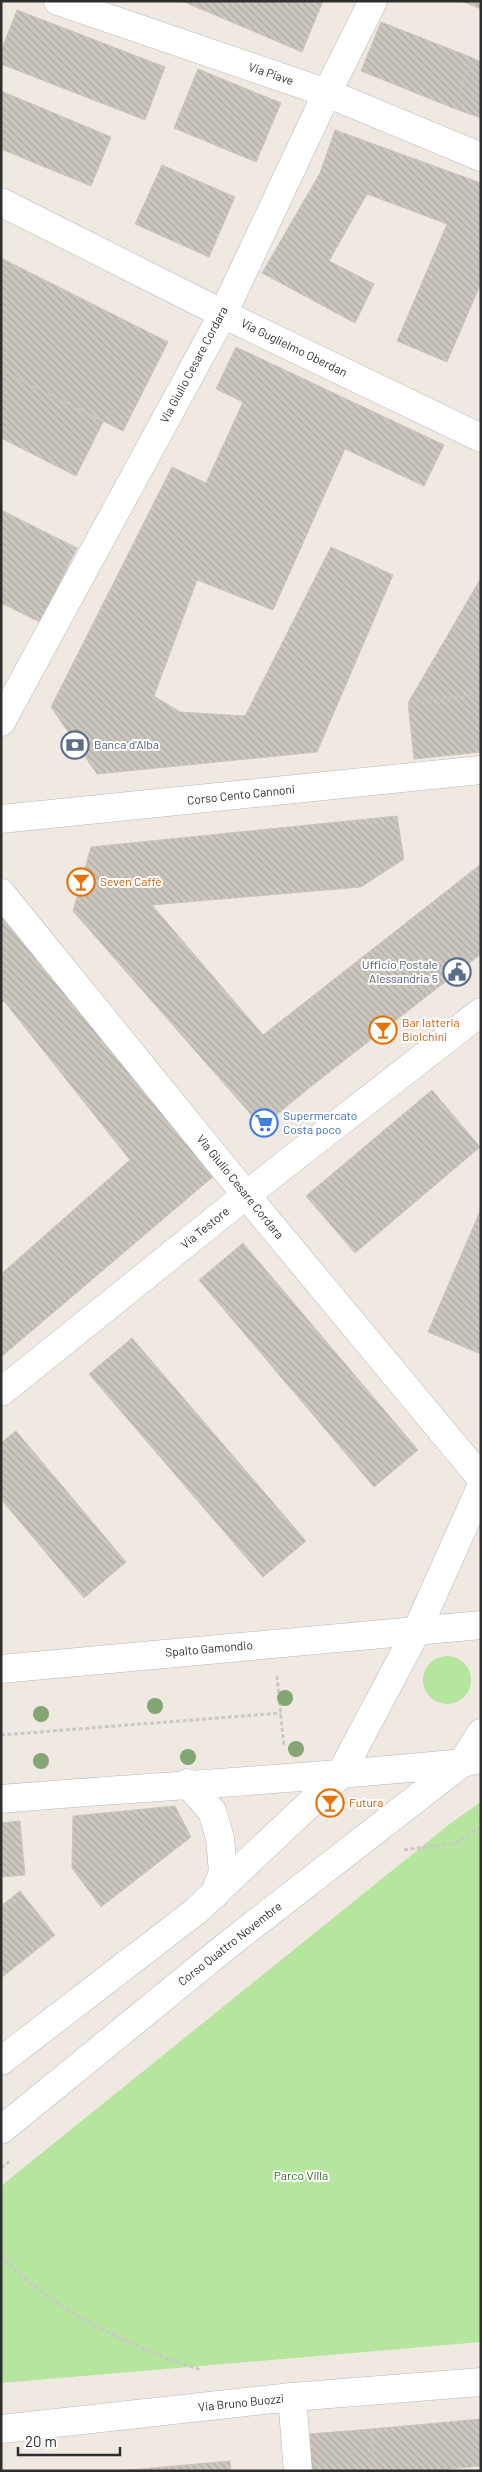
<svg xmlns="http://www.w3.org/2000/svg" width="482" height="2472" viewBox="0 0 482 2472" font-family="Barlow,sans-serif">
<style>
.grass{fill:#b6e59e}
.building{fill:url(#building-back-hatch);stroke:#cbc5ba}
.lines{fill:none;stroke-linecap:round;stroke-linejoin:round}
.minor-casing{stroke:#b4b7c1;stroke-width:29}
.tertiary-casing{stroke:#b4b7c1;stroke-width:29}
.secondary-casing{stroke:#b4b7c1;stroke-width:29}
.path{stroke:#c9c9c9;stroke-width:3;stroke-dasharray:4 2.5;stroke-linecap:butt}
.minor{stroke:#fff;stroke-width:28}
.tertiary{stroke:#fff;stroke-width:28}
.secondary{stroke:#fff;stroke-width:28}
.tree{fill:#84a574}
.labels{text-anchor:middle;stroke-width:4;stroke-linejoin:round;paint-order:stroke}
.street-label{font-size:12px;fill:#2e2e2e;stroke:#fff}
.service-label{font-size:12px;fill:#4e5e75;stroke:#fff;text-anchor:start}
.food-label{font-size:12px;fill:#c56008;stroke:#fff;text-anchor:start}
.shop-label{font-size:12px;fill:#366cbe;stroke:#fff;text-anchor:start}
.park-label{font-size:12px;fill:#2c6e1b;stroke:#fff}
</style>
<defs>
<pattern id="building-back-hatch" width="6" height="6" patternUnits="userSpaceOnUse" patternTransform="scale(1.25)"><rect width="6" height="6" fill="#cbc7bf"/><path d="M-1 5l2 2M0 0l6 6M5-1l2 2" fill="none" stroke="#afaba4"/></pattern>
</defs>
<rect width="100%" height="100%" fill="#efe9e1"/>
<g class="grass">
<circle cx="447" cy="1680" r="24"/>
<path d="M481 1802V2342L1 2383V2186L451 1823Z"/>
</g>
<g class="building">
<path d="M182 1H323L302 52Z"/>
<path d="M461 1H481V9Z"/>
<path d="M17 10 165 67 145 120 1 64V51Z"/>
<path d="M381 22 473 58 453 108 361 71Z"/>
<path d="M473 58 481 62V118L453 108Z"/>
<path d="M198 69 281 103 256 162 174 128Z"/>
<path d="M1 91 111 137 91 186 1 149Z"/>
<path d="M335 130 481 183V283L447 362 397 341 447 224 367 194 329 261 374 284 355 323 262 273 320 173Z"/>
<path d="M162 165 235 197 209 257 135 224Z"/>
<path d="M1 258 168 342 123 431 1 370Z"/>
<path d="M236 347 444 445 424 486 345 449 273 610 197 580 154 696 180 712 245 716 331 547 393 575 317 752 97 774 51 707 172 467 206 483 243 402 216 389Z"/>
<path d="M1 370 103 422 76 476 1 438Z"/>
<path d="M1 510 77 548 40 622 1 603Z"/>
<path d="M481 578V694L408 703Z"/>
<path d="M481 694V752L414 759 408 703Z"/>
<path d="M397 816 404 859 361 887 152 905 263 1035 481 864V954L309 1088 262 1127 73 911 91 847Z"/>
<path d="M1 910 222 1169 1 1357V1274L130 1160 4 1001 1 1002Z"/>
<path d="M432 1090 480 1147 355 1253 306 1196Z"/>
<path d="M481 1209V1354L428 1332Z"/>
<path d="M243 1243 418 1450 374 1487 199 1280Z"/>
<path d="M132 1338 306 1541 263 1577 89 1374Z"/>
<path d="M16 1431 126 1562 84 1598 1 1499V1443Z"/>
<path d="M175 1806 191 1837 101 1907 72 1868 73 1816Z"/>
<path d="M20 1821 25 1875 1 1877V1823Z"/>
<path d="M20 1891 55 1935 1 1978V1906Z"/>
<path d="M481 2419V2466L425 2471H375L371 2429Z"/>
<path d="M371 2429 375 2471H312L309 2434Z"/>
<path d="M230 2461 231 2471H118Z"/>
</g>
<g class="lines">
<g class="minor-casing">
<g id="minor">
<path d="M58 1 327 93 481 157"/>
<path d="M1 202 223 314 481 438"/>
<path d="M1 722 223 314 327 93 373 1"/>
<path d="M1 893 246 1195 481 1478"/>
<path d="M1 1392 246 1195 481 1012"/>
<path d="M292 2397 298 2471"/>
<path d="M1 2429 292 2397 481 2382"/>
</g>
</g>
<g class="tertiary-casing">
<g id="tertiary">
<path d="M1 819 481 770"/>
<path d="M187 1783 212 1811 220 1838 223 1872 214 1895"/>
<path d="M1 2061 196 1911 340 1775 417 1630 481 1487"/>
<path d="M1 2130 229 1944 462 1763 481 1733"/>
</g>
</g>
<g class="secondary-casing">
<g id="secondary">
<path d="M1 1669 481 1625"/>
<path d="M1 1799C155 1786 309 1779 462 1763L481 1759"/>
</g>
</g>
<g class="path">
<path d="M277 1676 284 1747"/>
<path d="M1 1735 281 1713"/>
<path d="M404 1850 455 1843 481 1828"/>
<path d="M1 2168 10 2161"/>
<path d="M1 2255C50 2310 132 2348 201 2370"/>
</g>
<use href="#minor" class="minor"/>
<use href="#tertiary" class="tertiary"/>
<use href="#secondary" class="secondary"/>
</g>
<g class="tree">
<circle cx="285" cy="1698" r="8"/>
<circle cx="155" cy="1706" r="8"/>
<circle cx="41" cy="1714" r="8"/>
<circle cx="296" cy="1749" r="8"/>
<circle cx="188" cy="1757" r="8"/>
<circle cx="41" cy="1761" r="8"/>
</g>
<defs>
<g id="bank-ring" transform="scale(1.4375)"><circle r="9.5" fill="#fff" stroke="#5c6f8a" stroke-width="1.5"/><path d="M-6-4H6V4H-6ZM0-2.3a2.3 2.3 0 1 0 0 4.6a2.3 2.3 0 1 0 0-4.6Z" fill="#5c6f8a"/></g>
<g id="bar-ring" transform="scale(1.4375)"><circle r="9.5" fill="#fff" stroke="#e8710a" stroke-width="1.5"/><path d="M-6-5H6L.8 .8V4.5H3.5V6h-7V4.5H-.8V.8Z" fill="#e8710a"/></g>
<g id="civic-ring" transform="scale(1.4375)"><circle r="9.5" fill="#fff" stroke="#5c6f8a" stroke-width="1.5"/><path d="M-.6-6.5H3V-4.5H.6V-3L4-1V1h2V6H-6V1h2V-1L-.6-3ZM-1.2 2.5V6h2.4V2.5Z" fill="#5c6f8a"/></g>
<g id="supermarket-ring" transform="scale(1.4375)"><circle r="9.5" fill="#fff" stroke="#3f7fe0" stroke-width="1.5"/><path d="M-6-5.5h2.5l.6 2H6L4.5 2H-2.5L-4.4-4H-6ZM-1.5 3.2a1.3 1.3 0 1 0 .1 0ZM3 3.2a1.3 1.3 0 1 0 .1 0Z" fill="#3f7fe0"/></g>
</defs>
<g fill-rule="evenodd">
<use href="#bank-ring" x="75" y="745"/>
<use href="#bar-ring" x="81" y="882"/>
<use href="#civic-ring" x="457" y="972"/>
<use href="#bar-ring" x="383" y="1030"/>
<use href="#supermarket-ring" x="264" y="1123"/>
<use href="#bar-ring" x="330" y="1803"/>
</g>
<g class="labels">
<g class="street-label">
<text transform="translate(271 74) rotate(19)" y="4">Via Piave</text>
<text transform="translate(294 348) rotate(26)" y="4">Via Guglielmo Oberdan</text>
<text transform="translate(194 365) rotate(-62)" y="4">Via Giulio Cesare Cordara</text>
<text transform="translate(241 795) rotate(-6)" y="4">Corso Cento Cannoni</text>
<text transform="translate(240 1187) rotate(51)" y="4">Via Giulio Cesare Cordara</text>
<text transform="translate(205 1228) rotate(-39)" y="4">Via Testore</text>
<text transform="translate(209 1649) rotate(-5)" y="4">Spalto Gamondio</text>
<text transform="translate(230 1944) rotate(-38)" y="4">Corso Quattro Novembre</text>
<text transform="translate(241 2403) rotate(-6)" y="4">Via Bruno Buozzi</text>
</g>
<g class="service-label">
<text x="94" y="749">Banca d'Alba</text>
<text x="438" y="969" text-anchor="end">Ufficio Postale<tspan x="438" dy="14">Alessandria 5</tspan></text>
</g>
<g class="food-label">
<text x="100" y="886">Seven Caffè</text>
<text x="402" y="1027">Bar latteria<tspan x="402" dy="14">Biolchini</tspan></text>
<text x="349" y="1807">Futura</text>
</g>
<g class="shop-label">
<text x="283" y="1120">Supermercato<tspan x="283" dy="14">Costa poco</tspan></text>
</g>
<g class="park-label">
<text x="301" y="2180">Parco Villa</text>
</g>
</g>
<rect width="482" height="2472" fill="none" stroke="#2e2e2e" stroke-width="5"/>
<path d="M18 2447v8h102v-8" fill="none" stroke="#2e2e2e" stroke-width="2.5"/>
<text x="25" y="2447" font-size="15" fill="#2e2e2e" stroke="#ffffff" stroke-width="4" paint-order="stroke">20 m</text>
</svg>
